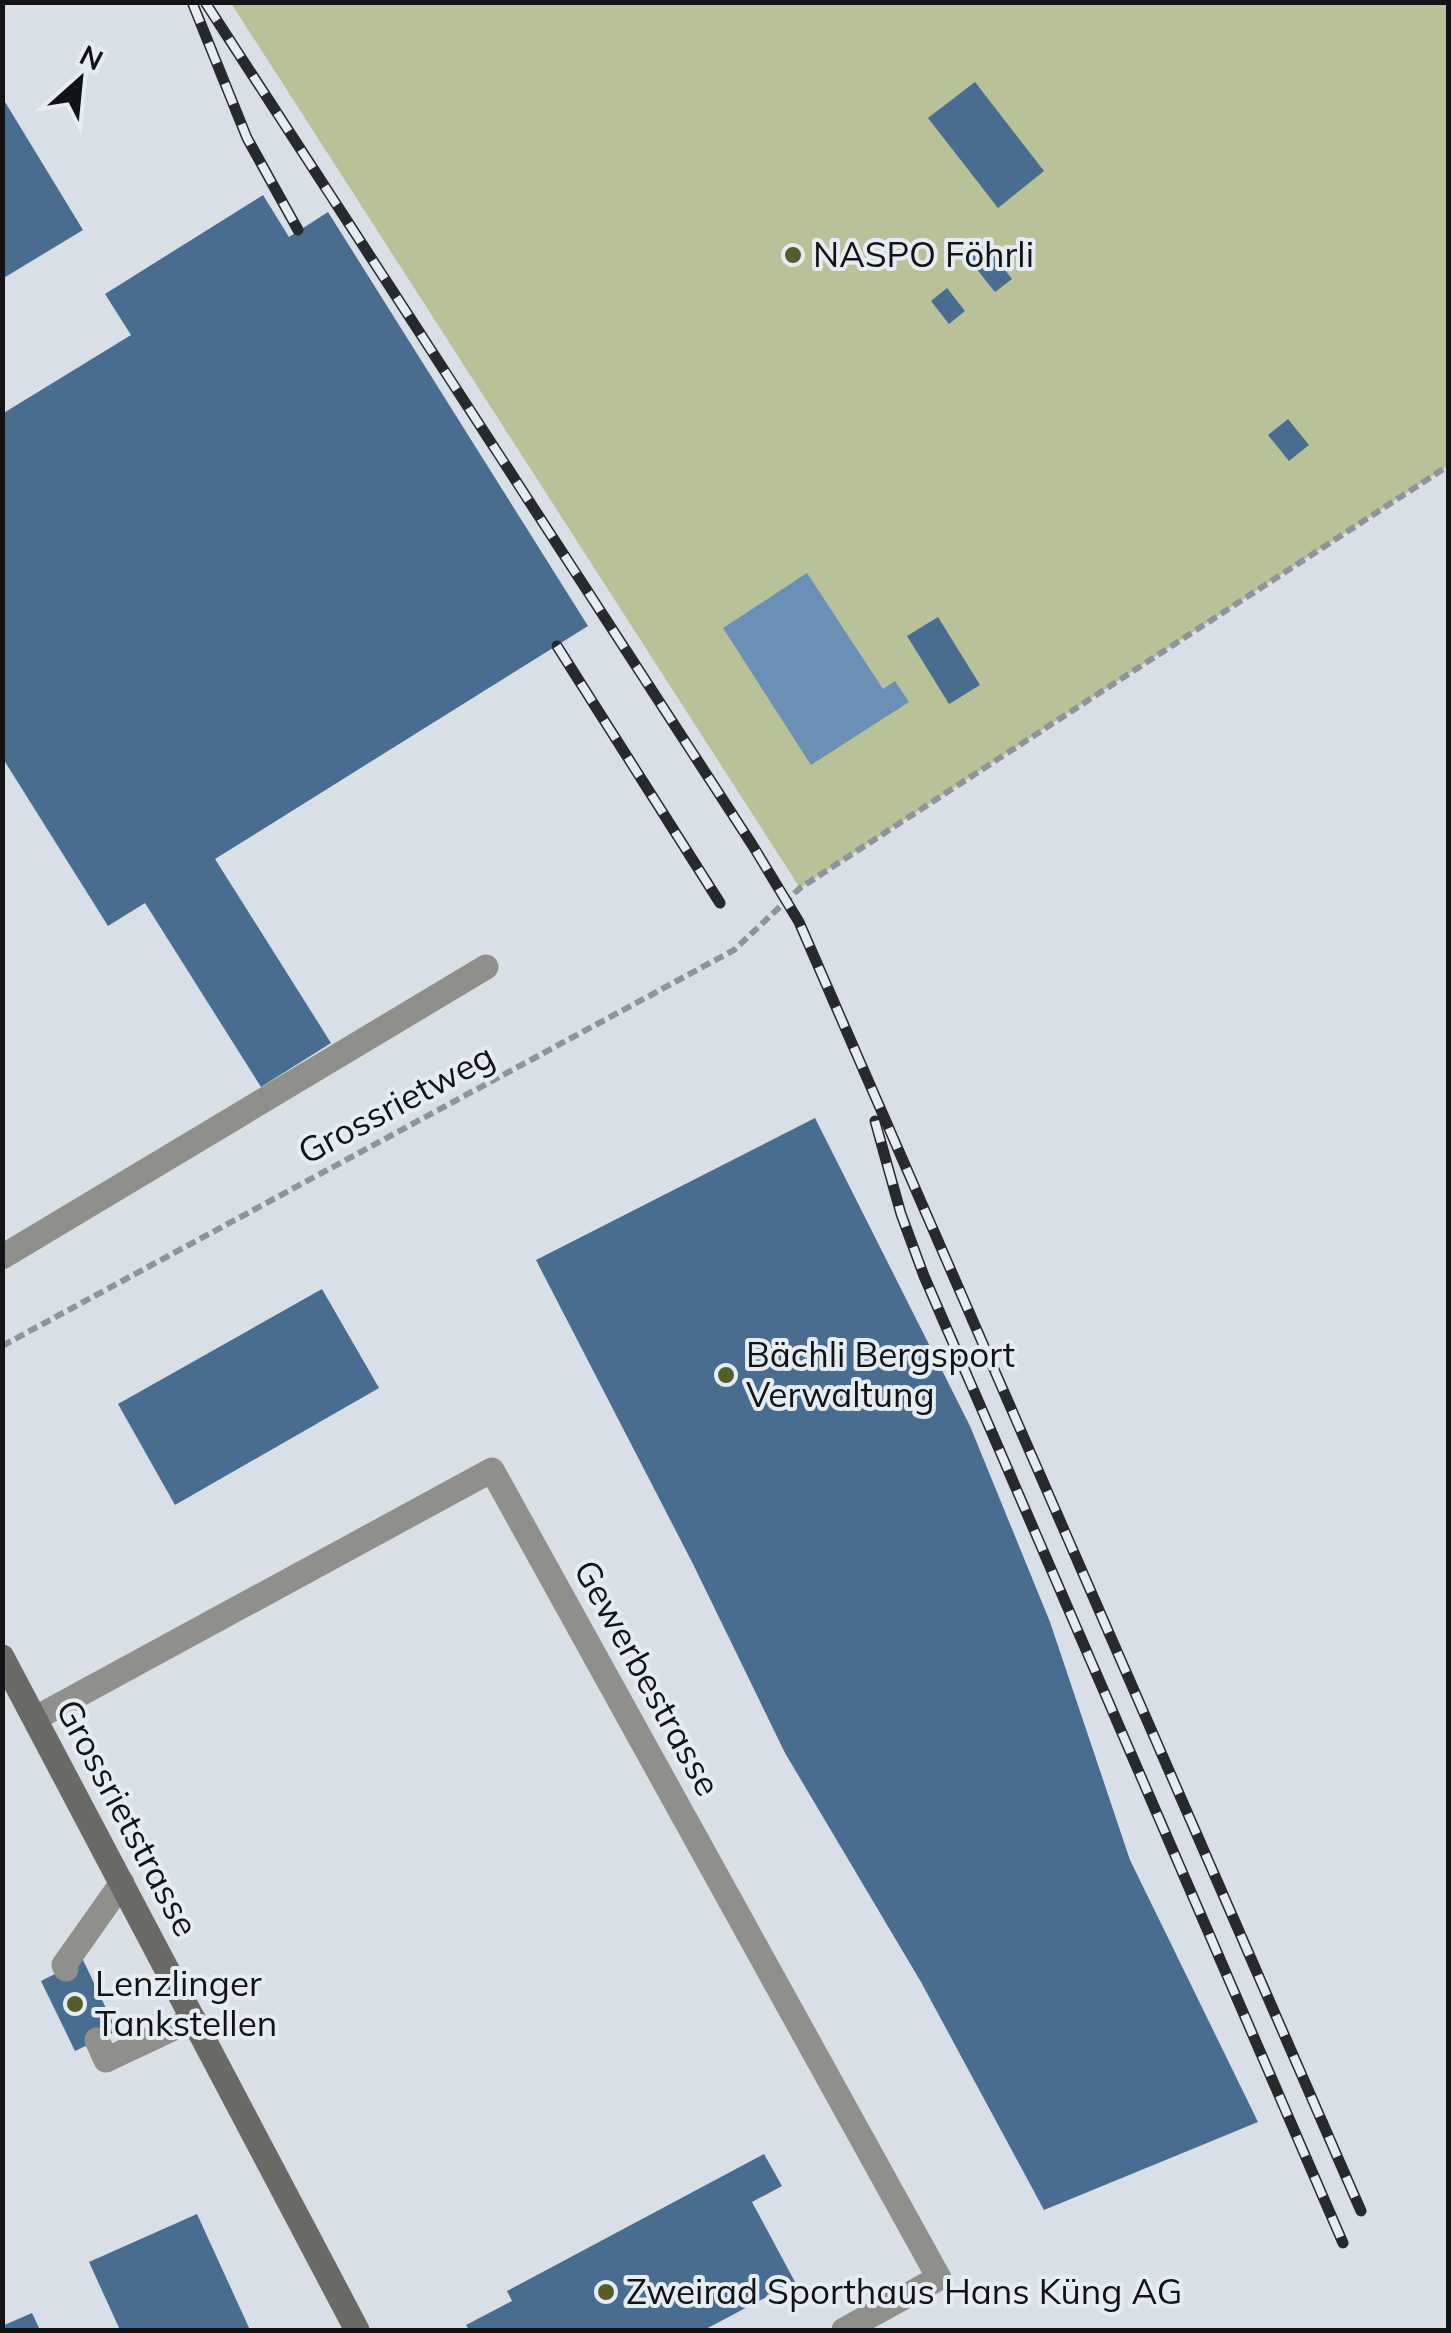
<svg xmlns="http://www.w3.org/2000/svg" width="1451" height="2333" viewBox="0 0 1451 2333" font-family="Mulish,sans-serif">
<style>
.green{fill:#b8c198}
.water{fill:#6a91b5}
.building{fill:#486d90}
.lines{fill:none;stroke-linecap:round;stroke-linejoin:round}
.path{stroke:#8f949a;stroke-width:6;stroke-dasharray:10 5;stroke-linecap:butt}
.lane{stroke:#8f908c;stroke-width:25}
.street{stroke:#8f908c;stroke-width:25}
.secondary{stroke:#696a65;stroke-width:25}
.rail-casing{stroke:#272a2d;stroke-width:11}
.rail{stroke:#e5edf3;stroke-width:8;stroke-dasharray:22;stroke-linecap:butt}
.poi-dot{fill:#555d2c;stroke:#e5edf3;stroke-width:4}
.labels{text-anchor:middle;stroke-width:8;stroke-linejoin:round;paint-order:stroke}
.poi-label{font-size:35px;fill:#111316;stroke:#e5edf3;text-anchor:start}
.street-label{font-size:35px;fill:#111316;stroke:#e5edf3}
</style>
<rect width="100%" height="100%" fill="#d8dfe6"/>
<path class="green" d="M231 3H1448V466L800 888Z"/>
<path class="water" d="M807 573 883 689 895 681 909 702 811 765 723 628Z"/>
<g class="building">
<path d="M975 82 1044 171 998 208 928 118Z"/>
<path d="M2 97 83 230 2 279Z"/>
<path d="M263 195 289 237 328 212 588 626 215 859 331 1043 261 1087 145 903 108 926 2 757V414L131 335 105 294Z"/>
<path d="M980 238 1012 279 995 292 963 252Z"/>
<path d="M947 288 965 311 949 324 931 301Z"/>
<path d="M1288 419 1309 445 1289 461 1268 435Z"/>
<path d="M938 617 980 685 949 704 907 636Z"/>
<path d="M815 1118 970 1426 1050 1622 1130 1860 1258 2122 1044 2210 921 1982 785 1753 693 1564 536 1260Z"/>
<path d="M322 1289 379 1388 175 1505 118 1404Z"/>
<path d="M83 1960 117 2031 75 2051 41 1981Z"/>
<path d="M764 2154 782 2186 752 2202 795 2282 704 2330H469L466 2325 512 2301 507 2291Z"/>
<path d="M197 2214 250 2330H120L89 2262Z"/>
<path d="M32 2313 40 2330H2V2326Z"/>
</g>
<g class="lines">
<path class="path" d="M2 1346 734 950 800 888 1448 466"/>
<g class="lane">
<path d="M2 1257 486 967"/>
<path d="M66 1969 64 1965 122 1883"/>
<path d="M97 2040 106 2060 193 2019"/>
</g>
<path class="street" d="M36 1718 492 1470 939 2278 844 2330"/>
<path class="secondary" d="M2 1657 357 2330"/>
<g class="rail-casing">
<g id="rail">
<path d="M192 2 247 138 298 230"/>
<path d="M205 2 753 846 799 922 1361 2211"/>
<path d="M557 646 720 903"/>
<path d="M875 1121 901 1214 924 1276 1343 2243"/>
</g>
</g>
<use href="#rail" class="rail"/>
</g>
<g class="poi-dot">
<circle cx="793" cy="255" r="10"/>
<circle cx="726" cy="1375" r="10"/>
<circle cx="75" cy="2004" r="10"/>
<circle cx="606" cy="2292" r="10"/>
</g>
<g class="labels">
<g class="poi-label">
<text x="813" y="267">NASPO Föhrli</text>
<text x="746" y="1367">Bächli Bergsport<tspan x="746" dy="40">Verwaltung</tspan></text>
<text x="95" y="1996">Lenzlinger<tspan x="95" dy="40">Tankstellen</tspan></text>
<text x="626" y="2304">Zweirad Sporthaus Hans Küng AG</text>
</g>
<g class="street-label">
<text transform="translate(396 1104) rotate(-28)" y="12">Grossrietweg</text>
<text transform="translate(647 1678) rotate(61)" y="12">Gewerbestrasse</text>
<text transform="translate(127 1818) rotate(62)" y="12">Grossrietstrasse</text>
</g>
</g>
<rect width="1451" height="2333" fill="none" stroke="#111316" stroke-width="10"/>
<g transform="translate(80 80) rotate(27)" stroke="#e5edf3" stroke-width="8" paint-order="stroke">
<path d="M0-8L18 38L0 25L-18 38Z" fill="#111316"/>
<text y="-15" font-size="28" font-weight="bold" text-anchor="middle" fill="#111316">N</text>
</g>
</svg>
